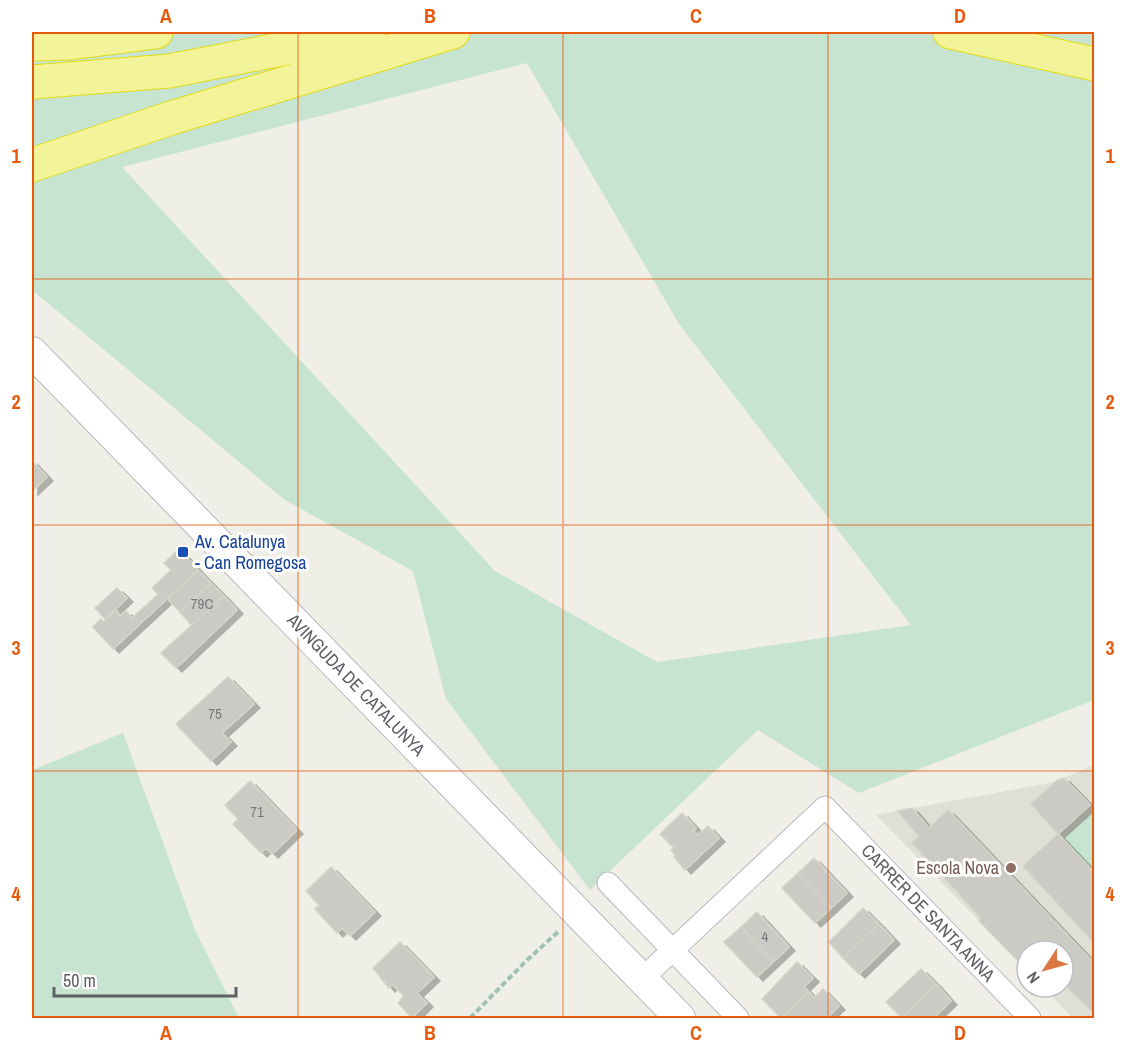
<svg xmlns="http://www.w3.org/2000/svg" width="1126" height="1050" viewBox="0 0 1126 1050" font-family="'Archivo Narrow',sans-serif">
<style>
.education{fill:#dfdfd6}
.green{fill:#c6e4cf;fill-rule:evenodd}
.building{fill:#cbcac4;stroke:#d4d3c6;stroke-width:1.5;filter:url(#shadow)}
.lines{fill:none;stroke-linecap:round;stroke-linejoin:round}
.street-casing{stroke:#b9bac0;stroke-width:23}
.secondary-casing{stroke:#b9b9bf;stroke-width:32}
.highway-casing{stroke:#e3da14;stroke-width:35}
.path{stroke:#9fc2b2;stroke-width:4;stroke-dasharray:6 3;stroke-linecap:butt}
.street{stroke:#fff;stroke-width:21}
.secondary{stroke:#fff;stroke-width:30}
.highway{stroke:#f3f49a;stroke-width:33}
.grid{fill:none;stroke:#e8590c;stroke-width:1.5;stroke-opacity:0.55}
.transit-dot{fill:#1a4fb4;stroke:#fff;stroke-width:2}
.education-dot{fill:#8d6e63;stroke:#fff;stroke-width:2}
.labels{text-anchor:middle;stroke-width:6;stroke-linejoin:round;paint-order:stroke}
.number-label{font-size:15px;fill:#7a7a7e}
.transit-label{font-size:18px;fill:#164399;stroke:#fff;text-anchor:start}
.street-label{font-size:18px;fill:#5f6066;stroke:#fff}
.education-label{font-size:18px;fill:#785e54;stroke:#fff;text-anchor:end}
.neatline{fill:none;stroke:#e8590c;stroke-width:2}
.grid-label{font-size:20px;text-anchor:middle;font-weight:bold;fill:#e8590c}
</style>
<defs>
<filter id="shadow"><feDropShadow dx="6" dy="4" stdDeviation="0" flood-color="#0004"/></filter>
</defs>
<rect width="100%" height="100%" fill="#efefe7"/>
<path class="education" d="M1094 765V1016L1090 1018H1077L1070 1015 1043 987H1063V951H1027V970L876 815 1055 782Z"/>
<g class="green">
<path d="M32 32H1094V700L859 793 758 730 590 890 446 699 413 571 285 500 32 290ZM527 63 679 324 911 625 657 662 495 571 122 167Z"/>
<path d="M123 733 195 930 239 1018H32V770Z"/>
<path d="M1094 810V872L1063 839Z"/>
</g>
<g class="building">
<path d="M32 461 47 477 32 491Z"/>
<path d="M179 549 198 570 113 649 93 627 101 619 103 622 116 610 120 616 126 611 132 618 158 594 152 588 171 570 164 563Z"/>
<path d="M198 570 211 583 180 612 168 599Z"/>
<path d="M211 583 224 596 192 626 180 612Z"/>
<path d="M117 588 127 598 105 619 95 608Z"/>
<path d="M224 596 237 610 176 668 161 653Z"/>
<path d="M228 677 254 704 222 733 231 742 211 761 176 724Z"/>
<path d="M1064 778 1090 805 1058 834 1031 804 1056 781Z"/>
<path d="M250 781 297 830 272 854 266 848 261 853 233 824 238 819 225 805Z"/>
<path d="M912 808 929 828 948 810 1094 963V1013L1063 983V951H1027V970L979 921 981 918 912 843 919 836 897 811Z"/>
<path d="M682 813 696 828 693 830 698 835 708 826 719 838 685 870 674 857 676 856 671 850 674 848 660 834Z"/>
<path d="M1058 834 1094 872V943L1023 866Z"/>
<path d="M814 858 847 893 831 908 798 873Z"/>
<path d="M331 867 375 912 350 936 342 928 337 933 315 909 319 905 306 891Z"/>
<path d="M798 873 831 908 815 923 782 888Z"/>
<path d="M863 908 879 924 843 958 829 942Z"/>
<path d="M757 912 789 947 773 962 741 927Z"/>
<path d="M879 924 894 940 859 974 843 958Z"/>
<path d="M741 927 773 962 757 977 724 942Z"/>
<path d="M400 942 434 977 417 993 427 1003 412 1018 398 1003 404 996 392 984 389 988 373 968Z"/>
<path d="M797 962 813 978 804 987 809 992 781 1018 762 999Z"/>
<path d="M921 969 936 984 902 1018 886 1002Z"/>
<path d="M936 984 951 1001 933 1018H902Z"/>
<path d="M823 989 839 1006 826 1018H782L809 992 814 998Z"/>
</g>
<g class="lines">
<g class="street-casing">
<g id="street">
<path d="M608 883 738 1018"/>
<path d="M642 979 825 807 1030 1018"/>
</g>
</g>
<g class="secondary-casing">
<path id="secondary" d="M32 352 680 1018"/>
</g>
<g class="highway-casing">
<g id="highway">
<path d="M950 32 1094 64"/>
<path d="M32 44 70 43 156 32"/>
<path d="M32 82 169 71 369 32"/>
<path d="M32 165 171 118 453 32"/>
</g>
</g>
<path class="path" d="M470 1018 526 961 559 931"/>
<use href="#street" class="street"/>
<use href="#secondary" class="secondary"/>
<use href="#highway" class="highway"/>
</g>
<path class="grid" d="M298 32V1018M563 32V1018M828 32V1018M32 279H1094M32 525H1094M32 771H1094"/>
<rect class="transit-dot" x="177" y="546" width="12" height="12" rx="3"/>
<circle class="education-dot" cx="1011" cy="868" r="6"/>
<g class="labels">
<g class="number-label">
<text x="202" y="609">79C</text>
<text x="215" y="719">75</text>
<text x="257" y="817">71</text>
<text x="765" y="942">4</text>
</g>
<g class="transit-label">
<text x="195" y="548">Av. Catalunya<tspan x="195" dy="21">- Can Romegosa</tspan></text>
</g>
<g class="street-label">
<text transform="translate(356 685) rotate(46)" y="6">AVINGUDA DE CATALUNYA</text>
<text transform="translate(928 913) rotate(46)" y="6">CARRER DE SANTA ANNA</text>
</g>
<g class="education-label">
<text x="999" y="874">Escola Nova</text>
</g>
</g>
<rect width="1126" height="1050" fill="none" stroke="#ffffff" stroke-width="66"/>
<g transform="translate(1045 969) rotate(234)"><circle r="28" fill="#ffffff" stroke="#bfbfc2" stroke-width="1.5"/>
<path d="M0-4.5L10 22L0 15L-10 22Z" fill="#db7742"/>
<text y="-9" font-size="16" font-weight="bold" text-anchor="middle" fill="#5f6066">N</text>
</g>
<path d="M54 987v9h182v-9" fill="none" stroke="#5f6066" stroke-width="3"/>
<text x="63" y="987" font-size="18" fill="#5f6066" stroke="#ffffff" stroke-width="4.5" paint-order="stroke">50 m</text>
<rect x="33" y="33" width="1060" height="984" class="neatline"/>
<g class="grid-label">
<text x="166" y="23">A</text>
<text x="430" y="23">B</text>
<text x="696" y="23">C</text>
<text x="960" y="23">D</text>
<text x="16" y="163">1</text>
<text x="1110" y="163">1</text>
<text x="16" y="409">2</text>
<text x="1110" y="409">2</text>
<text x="16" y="655">3</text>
<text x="1110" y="655">3</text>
<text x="16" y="901">4</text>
<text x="1110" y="901">4</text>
<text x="166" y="1040">A</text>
<text x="430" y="1040">B</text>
<text x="696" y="1040">C</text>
<text x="960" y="1040">D</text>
</g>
</svg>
